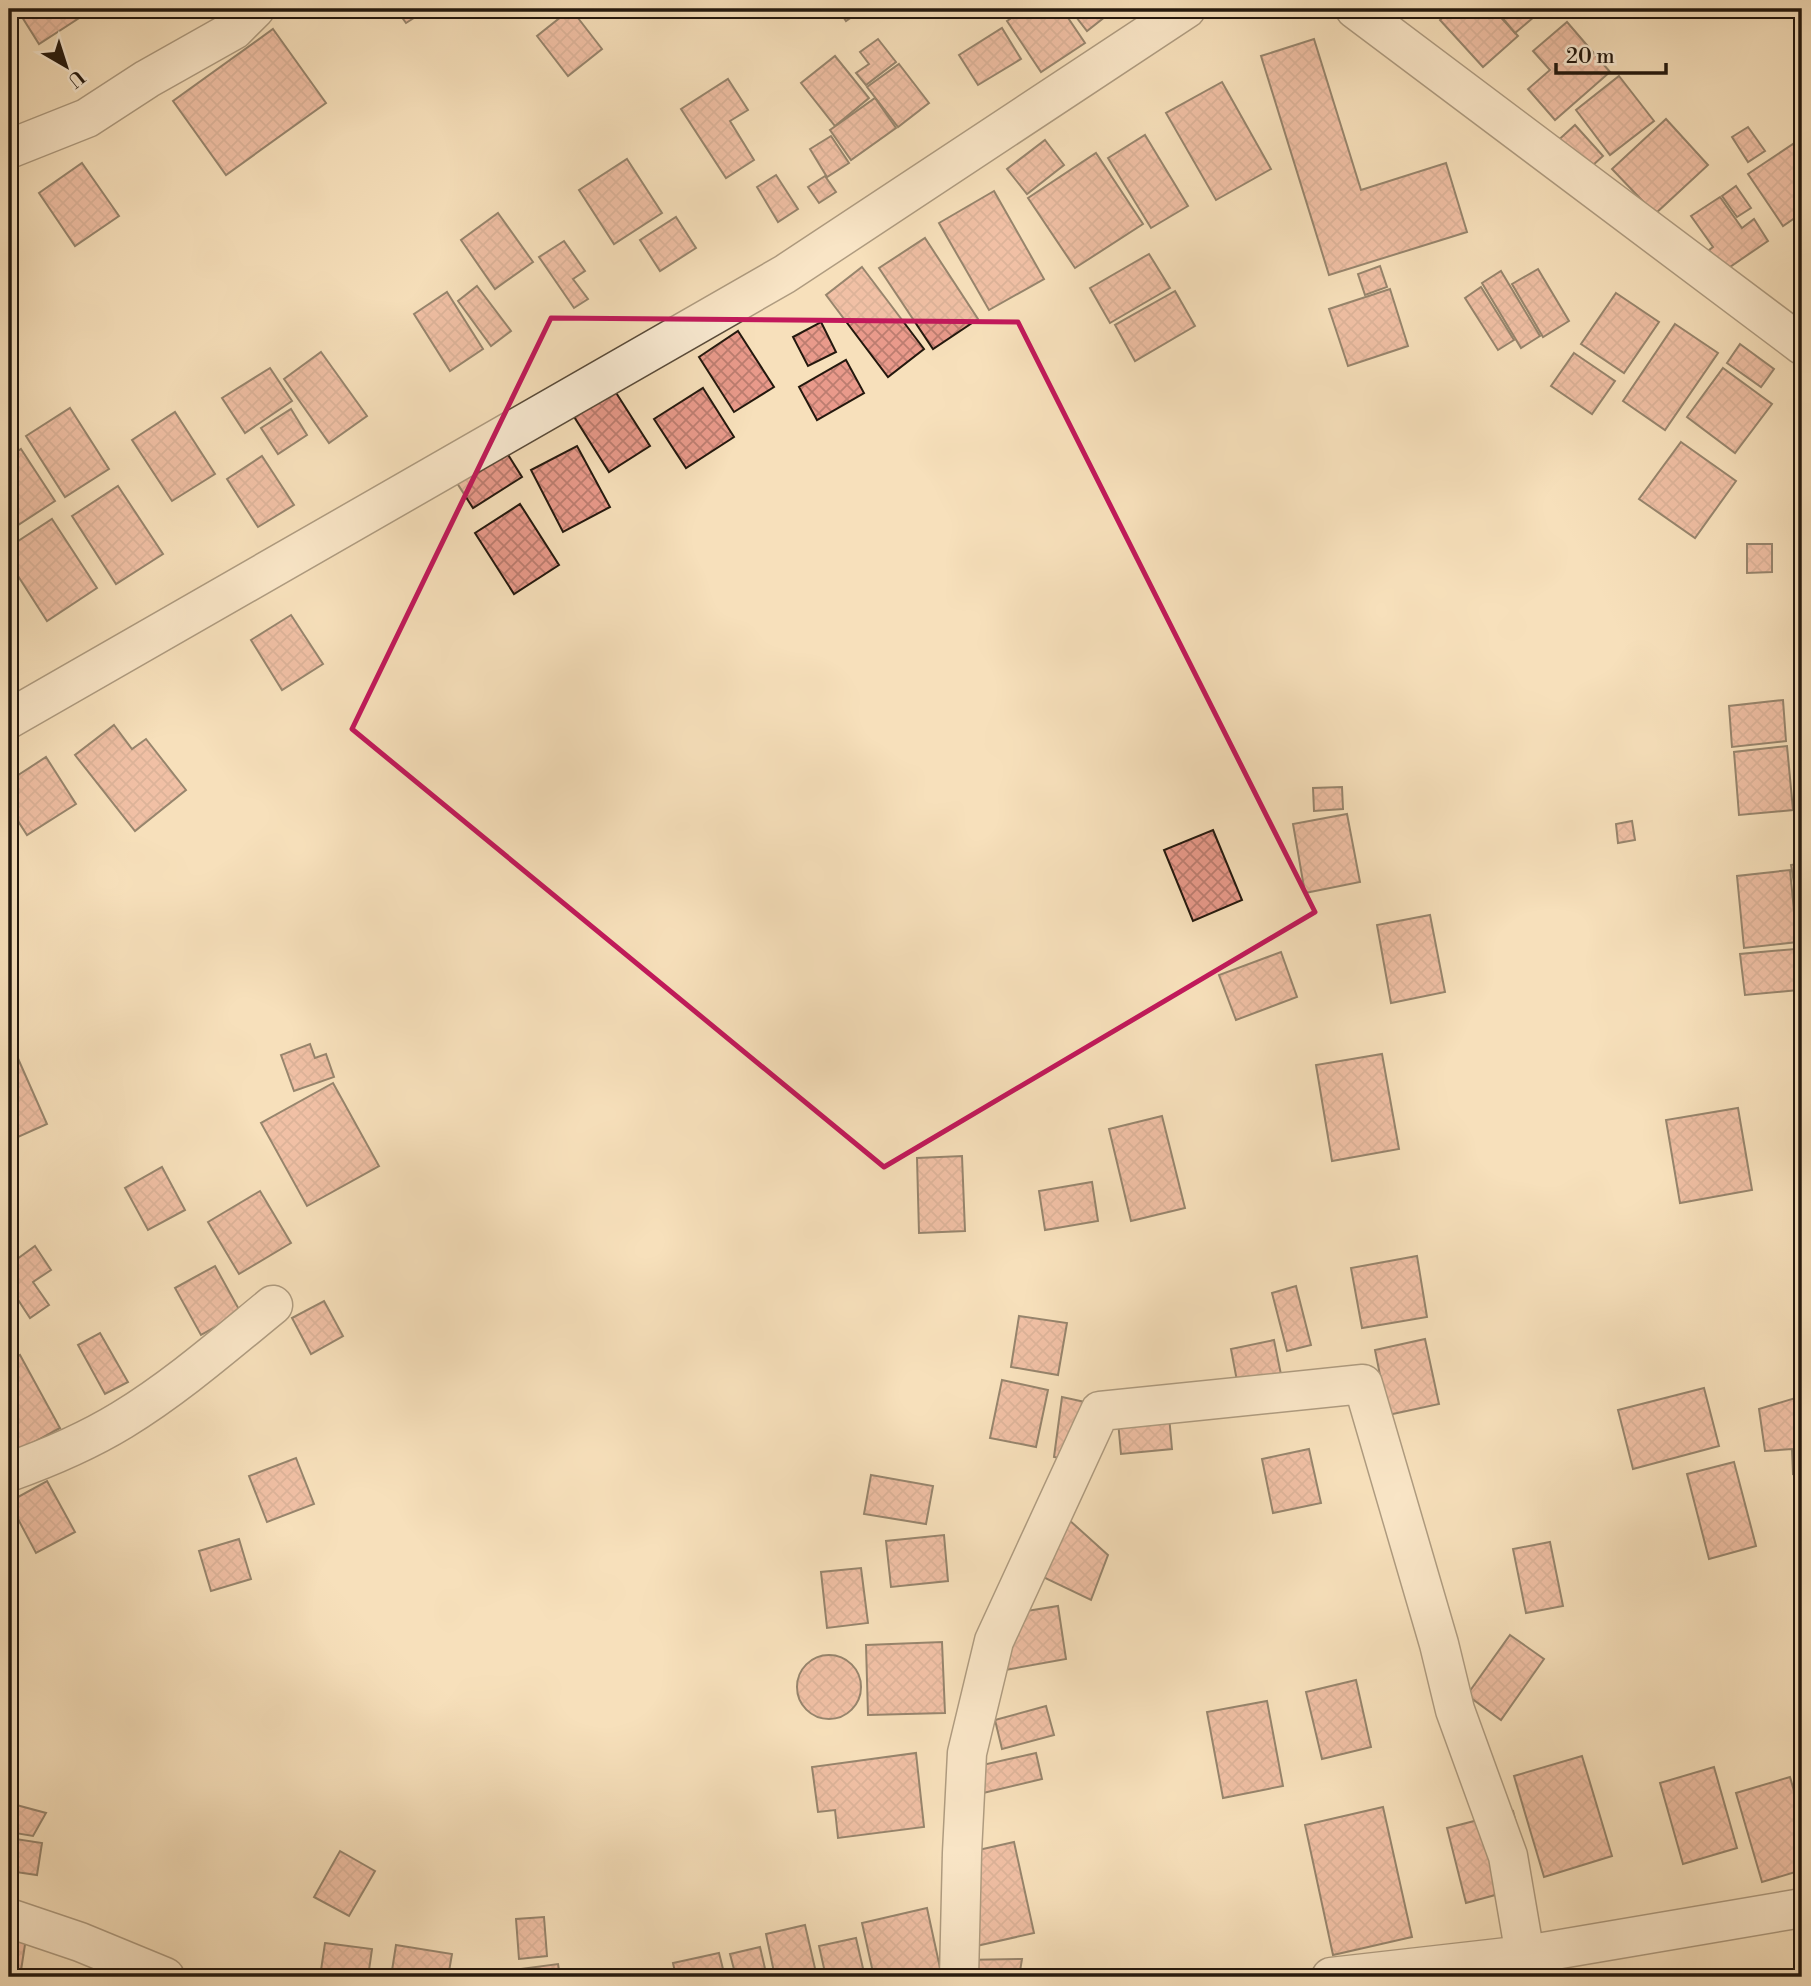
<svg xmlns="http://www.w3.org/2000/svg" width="1811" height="1986" viewBox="0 0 1811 1986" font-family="'Libre Bodoni',serif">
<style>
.building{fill:url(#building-cross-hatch);stroke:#23180e;stroke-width:2}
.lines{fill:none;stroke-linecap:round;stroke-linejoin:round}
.minor-casing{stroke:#584a39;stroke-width:41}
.minor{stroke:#faebd3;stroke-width:38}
.marked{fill:none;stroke:#c2185b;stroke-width:5;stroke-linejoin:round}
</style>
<defs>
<pattern id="building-cross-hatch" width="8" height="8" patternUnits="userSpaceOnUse" patternTransform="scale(1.75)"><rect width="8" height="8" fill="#e99a8b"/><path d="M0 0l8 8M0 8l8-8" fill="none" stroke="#bc7d70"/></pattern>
</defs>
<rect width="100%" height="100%" fill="#f7e0bb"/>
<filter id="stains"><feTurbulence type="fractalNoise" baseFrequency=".00286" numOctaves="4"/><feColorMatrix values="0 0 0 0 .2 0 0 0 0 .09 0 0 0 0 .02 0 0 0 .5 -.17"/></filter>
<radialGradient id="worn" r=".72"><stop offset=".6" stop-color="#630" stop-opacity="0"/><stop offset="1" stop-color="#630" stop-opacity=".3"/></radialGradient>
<g class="building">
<path d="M17 9H93L39 44Z"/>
<path d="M396 9H428L406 23Z"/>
<path d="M571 9 602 49 568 76 537 36Z"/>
<path d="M838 9H863L846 21Z"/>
<path d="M1025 9H1062L1085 43 1041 72 1007 21Z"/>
<path d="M1070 9H1115L1087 31Z"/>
<path d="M1452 9H1493L1518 36 1483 67 1440 20Z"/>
<path d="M1495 9H1527L1534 17 1515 33Z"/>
<path d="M1567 22 1610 72 1555 120 1528 89 1550 70 1533 51Z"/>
<path d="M1002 28 1021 59 978 85 959 55Z"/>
<path d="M273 29 326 103 226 175 173 101Z"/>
<path d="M878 39 896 62 866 85 856 73 869 64 860 52Z"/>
<path d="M1314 39 1361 190 1446 163 1467 232 1329 275 1261 56Z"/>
<path d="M835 56 869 98 835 126 801 83Z"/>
<path d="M899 64 929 103 898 127 867 87Z"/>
<path d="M1619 76 1654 121 1610 155 1576 110Z"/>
<path d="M728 79 748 110 730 121 754 160 726 178 681 109Z"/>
<path d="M1222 82 1271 169 1216 200 1166 113Z"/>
<path d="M875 98 896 128 851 160 830 130Z"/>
<path d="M1666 119 1708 165 1655 214 1612 169Z"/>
<path d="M1575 125 1603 156 1581 176 1553 145Z"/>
<path d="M1748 127 1765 151 1748 162 1732 137Z"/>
<path d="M1145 135 1188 206 1151 228 1108 158Z"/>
<path d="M831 136 849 163 827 177 810 149Z"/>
<path d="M1045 140 1064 165 1027 194 1007 169Z"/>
<path d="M1793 144 1802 158V213L1783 226 1748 174Z"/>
<path d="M1096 153 1143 224 1075 268 1028 198Z"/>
<path d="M627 159 662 213 614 244 579 190Z"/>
<path d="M82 163 119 216 75 246 39 193Z"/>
<path d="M776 175 798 209 778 222 757 187Z"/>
<path d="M825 176 836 192 819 203 808 187Z"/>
<path d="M1736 186 1751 208 1737 217 1722 196Z"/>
<path d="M994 191 1044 279 989 310 939 223Z"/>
<path d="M1720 197 1742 228 1754 219 1768 241 1724 271 1709 250 1713 247 1691 216Z"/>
<path d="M498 213 533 262 495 289 461 240Z"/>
<path d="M676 217 696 248 660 271 640 240Z"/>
<path d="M925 238 978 319 933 349 879 268Z"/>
<path d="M564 241 585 271 573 279 588 299 574 308 539 257Z"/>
<path d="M1149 254 1170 288 1110 323 1090 288Z"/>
<path d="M1380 266 1387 287 1365 295 1358 274Z"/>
<path d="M862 267 924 349 888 377 826 295Z"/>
<path d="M1538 269 1569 321 1543 337 1512 284Z"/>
<path d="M1501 271 1540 336 1521 348 1482 283Z"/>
<path d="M477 286 511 331 491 346 458 301Z"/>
<path d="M1481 287 1514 340 1498 350 1465 298Z"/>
<path d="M1390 289 1408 346 1348 366 1329 309Z"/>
<path d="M1175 291 1195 326 1135 361 1115 325Z"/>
<path d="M447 292 483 349 450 371 414 314Z"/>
<path d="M1616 293 1659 322 1624 373 1581 344Z"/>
<path d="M821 322 836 352 808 366 793 337Z"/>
<path d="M1675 324 1718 353 1665 430 1623 401Z"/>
<path d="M738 331 774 387 734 412 699 357Z"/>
<path d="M1740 344 1774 369 1761 387 1727 363Z"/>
<path d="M321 352 367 416 329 443 284 379Z"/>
<path d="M1574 353 1615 381 1592 414 1551 386Z"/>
<path d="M846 360 864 393 817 420 799 387Z"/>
<path d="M270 368 292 401 245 433 222 398Z"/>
<path d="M1723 368 1772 404 1735 453 1687 417Z"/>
<path d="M606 377 650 446 609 472 566 404Z"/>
<path d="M703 388 734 437 686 468 654 419Z"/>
<path d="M70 408 109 469 65 497 26 436Z"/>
<path d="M291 409 307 435 278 454 261 428Z"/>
<path d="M175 412 215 474 172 501 132 440Z"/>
<path d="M490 426 522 477 473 508 441 458Z"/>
<path d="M1681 442 1736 481 1695 538 1639 499Z"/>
<path d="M577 446 610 507 563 532 531 470Z"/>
<path d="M21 449 55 501 12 529 9 523V457Z"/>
<path d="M262 456 294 505 258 527 227 479Z"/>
<path d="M118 486 163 554 116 584 72 516Z"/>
<path d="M520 504 559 565 514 594 475 533Z"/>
<path d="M52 519 97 588 47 621 9 562V547Z"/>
<path d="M1747 544H1772V572L1747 573Z"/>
<path d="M291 615 323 664 282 690 251 640Z"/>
<path d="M1783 700 1786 741 1732 747 1729 706Z"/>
<path d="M114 725 132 749 146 739 186 790 135 831 75 755Z"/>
<path d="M1787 746 1793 810 1739 815 1734 752Z"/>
<path d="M46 757 76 804 27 835 9 807V781Z"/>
<path d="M1342 787 1343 809 1314 811 1313 788Z"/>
<path d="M1347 814 1360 882 1305 893 1293 824Z"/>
<path d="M1632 821 1635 840 1618 843 1616 824Z"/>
<path d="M1213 830 1242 900 1193 921 1164 850Z"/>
<path d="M1802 863V931L1791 865Z"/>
<path d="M1790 870 1797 942 1744 948 1737 876Z"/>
<path d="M1430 915 1445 992 1391 1003 1377 925Z"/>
<path d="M1795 949 1798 990 1745 995 1740 954Z"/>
<path d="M1281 952 1297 997 1236 1020 1219 975Z"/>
<path d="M310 1044 315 1058 326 1054 334 1077 294 1091 281 1055Z"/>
<path d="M16 1054 47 1124 9 1141V1057Z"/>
<path d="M1382 1054 1399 1149 1332 1161 1316 1065Z"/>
<path d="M333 1083 379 1166 307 1206 261 1123Z"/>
<path d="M1738 1108 1752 1190 1680 1203 1666 1120Z"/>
<path d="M1162 1116 1185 1208 1131 1221 1109 1129Z"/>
<path d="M962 1156 965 1231 919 1233 917 1158Z"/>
<path d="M162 1167 185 1210 148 1230 125 1188Z"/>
<path d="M1092 1182 1098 1221 1045 1230 1039 1191Z"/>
<path d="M260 1191 291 1243 239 1274 208 1222Z"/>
<path d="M35 1246 51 1270 33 1282 49 1305 30 1318 9 1286V1265Z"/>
<path d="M1417 1256 1427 1317 1362 1328 1351 1268Z"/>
<path d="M215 1266 241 1313 201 1335 175 1288Z"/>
<path d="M1296 1286 1311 1345 1287 1351 1272 1293Z"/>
<path d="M324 1301 343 1336 311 1354 292 1318Z"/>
<path d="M1019 1316 1067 1323 1058 1375 1011 1367Z"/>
<path d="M100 1333 128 1382 105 1394 78 1345Z"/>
<path d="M1425 1339 1439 1404 1388 1415 1375 1350Z"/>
<path d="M1274 1340 1287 1404 1243 1413 1231 1349Z"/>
<path d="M20 1355 60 1428 20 1450 9 1430V1362Z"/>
<path d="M1002 1380 1048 1390 1036 1447 990 1438Z"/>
<path d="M1704 1388 1719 1446 1633 1469 1618 1410Z"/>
<path d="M1167 1394 1172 1449 1121 1454 1116 1399Z"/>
<path d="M1802 1396V1471L1793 1474 1792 1449 1765 1451 1759 1409Z"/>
<path d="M1062 1397 1099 1405 1089 1463 1054 1457Z"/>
<path d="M1309 1449 1321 1503 1273 1513 1262 1459Z"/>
<path d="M296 1458 314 1504 267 1522 249 1476Z"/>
<path d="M1734 1462 1756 1546 1709 1559 1687 1474Z"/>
<path d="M871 1475 933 1486 926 1524 864 1514Z"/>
<path d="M47 1481 75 1532 36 1553 9 1502Z"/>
<path d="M1068 1519 1108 1555 1091 1600 1020 1566Z"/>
<path d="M944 1535 948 1581 891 1587 886 1541Z"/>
<path d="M239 1539 251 1579 211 1591 199 1551Z"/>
<path d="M1550 1542 1563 1606 1526 1613 1513 1549Z"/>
<path d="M861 1568 868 1623 827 1628 821 1572Z"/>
<path d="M1058 1606 1066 1659 1005 1670 996 1616Z"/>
<path d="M1510 1635 1544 1659 1501 1720 1467 1695Z"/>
<path d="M942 1642 945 1713 868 1715 866 1645Z"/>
<circle cx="829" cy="1687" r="32"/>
<path d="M1356 1680 1371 1747 1322 1759 1306 1692Z"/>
<path d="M1267 1701 1283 1786 1223 1798 1207 1712Z"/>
<path d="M1046 1706 1054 1735 1002 1749 995 1720Z"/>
<path d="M916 1753 924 1827 838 1838 835 1810 818 1812 812 1767Z"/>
<path d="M1036 1753 1042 1779 983 1793 978 1766Z"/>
<path d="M1582 1756 1612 1856 1544 1877 1514 1776Z"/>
<path d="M1714 1767 1737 1848 1683 1864 1660 1783Z"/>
<path d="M1790 1777 1802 1819V1870L1762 1882 1736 1793Z"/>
<path d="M9 1803 46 1813 33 1836 9 1832Z"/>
<path d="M1383 1807 1412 1937 1333 1955 1305 1825Z"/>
<path d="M1513 1811 1532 1885 1466 1903 1447 1828Z"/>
<path d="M9 1838 42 1843 37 1875 9 1871 13 1858 9 1857Z"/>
<path d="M1014 1842 1034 1933 963 1949 943 1858Z"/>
<path d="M340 1851 375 1871 349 1916 314 1897Z"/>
<path d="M927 1908 942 1977H874L862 1923Z"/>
<path d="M544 1917 547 1956 519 1959 516 1919Z"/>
<path d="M805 1925 817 1977H775L766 1934Z"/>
<path d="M9 1936 26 1938 20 1977H9Z"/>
<path d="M856 1938 865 1977H826L819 1946Z"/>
<path d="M325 1943 372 1949 368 1977H320Z"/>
<path d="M396 1945 452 1954 448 1977H391Z"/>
<path d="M760 1947 767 1977H736L730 1954Z"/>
<path d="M719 1953 725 1977H676L673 1963Z"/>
<path d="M1022 1959 1019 1977H966L962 1960Z"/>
<path d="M558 1964 560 1977H521L520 1969Z"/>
</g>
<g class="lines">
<g class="minor-casing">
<g id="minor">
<path d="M1355 9 1802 345"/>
<path d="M9 149 87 118 147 79 234 30 255 9"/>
<path d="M9 719 785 274 1186 9"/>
<path d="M9 1472C48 1458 86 1442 122 1420 176 1387 224 1345 273 1305"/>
<path d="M9 1918 80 1942 165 1977"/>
<path d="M959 1977 962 1853 967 1753 994 1641 1100 1411 1363 1384 1439 1644 1455 1710 1508 1856 1525 1955"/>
<path d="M1331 1977 1525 1955 1802 1908"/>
</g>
</g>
<use href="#minor" class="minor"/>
</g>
<path d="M0 0H1811V1986H0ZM551 318 1018 322 1315 912 884 1167 352 729Z" fill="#f7e0bb" fill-opacity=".55" fill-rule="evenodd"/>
<path class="marked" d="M551 318 1018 322 1315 912 884 1167 352 729Z"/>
<rect width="1811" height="1986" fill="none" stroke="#f7e0bb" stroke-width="35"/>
<rect x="10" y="10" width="1790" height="1965" fill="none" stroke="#23180e" stroke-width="3.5"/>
<rect x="18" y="18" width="1776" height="1951" fill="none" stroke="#23180e" stroke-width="2"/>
<g transform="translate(66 66) rotate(141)" stroke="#faebd3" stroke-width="5" paint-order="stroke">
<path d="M0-5L12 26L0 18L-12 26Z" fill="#23180e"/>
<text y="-10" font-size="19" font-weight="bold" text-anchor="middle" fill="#23180e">U</text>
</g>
<path d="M1556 63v10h110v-10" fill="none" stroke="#23180e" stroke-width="3.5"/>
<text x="1566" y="63" font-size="21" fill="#23180e" stroke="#faebd3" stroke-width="5" paint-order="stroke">20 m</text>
<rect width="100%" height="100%" filter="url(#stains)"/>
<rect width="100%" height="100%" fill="url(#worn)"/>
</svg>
